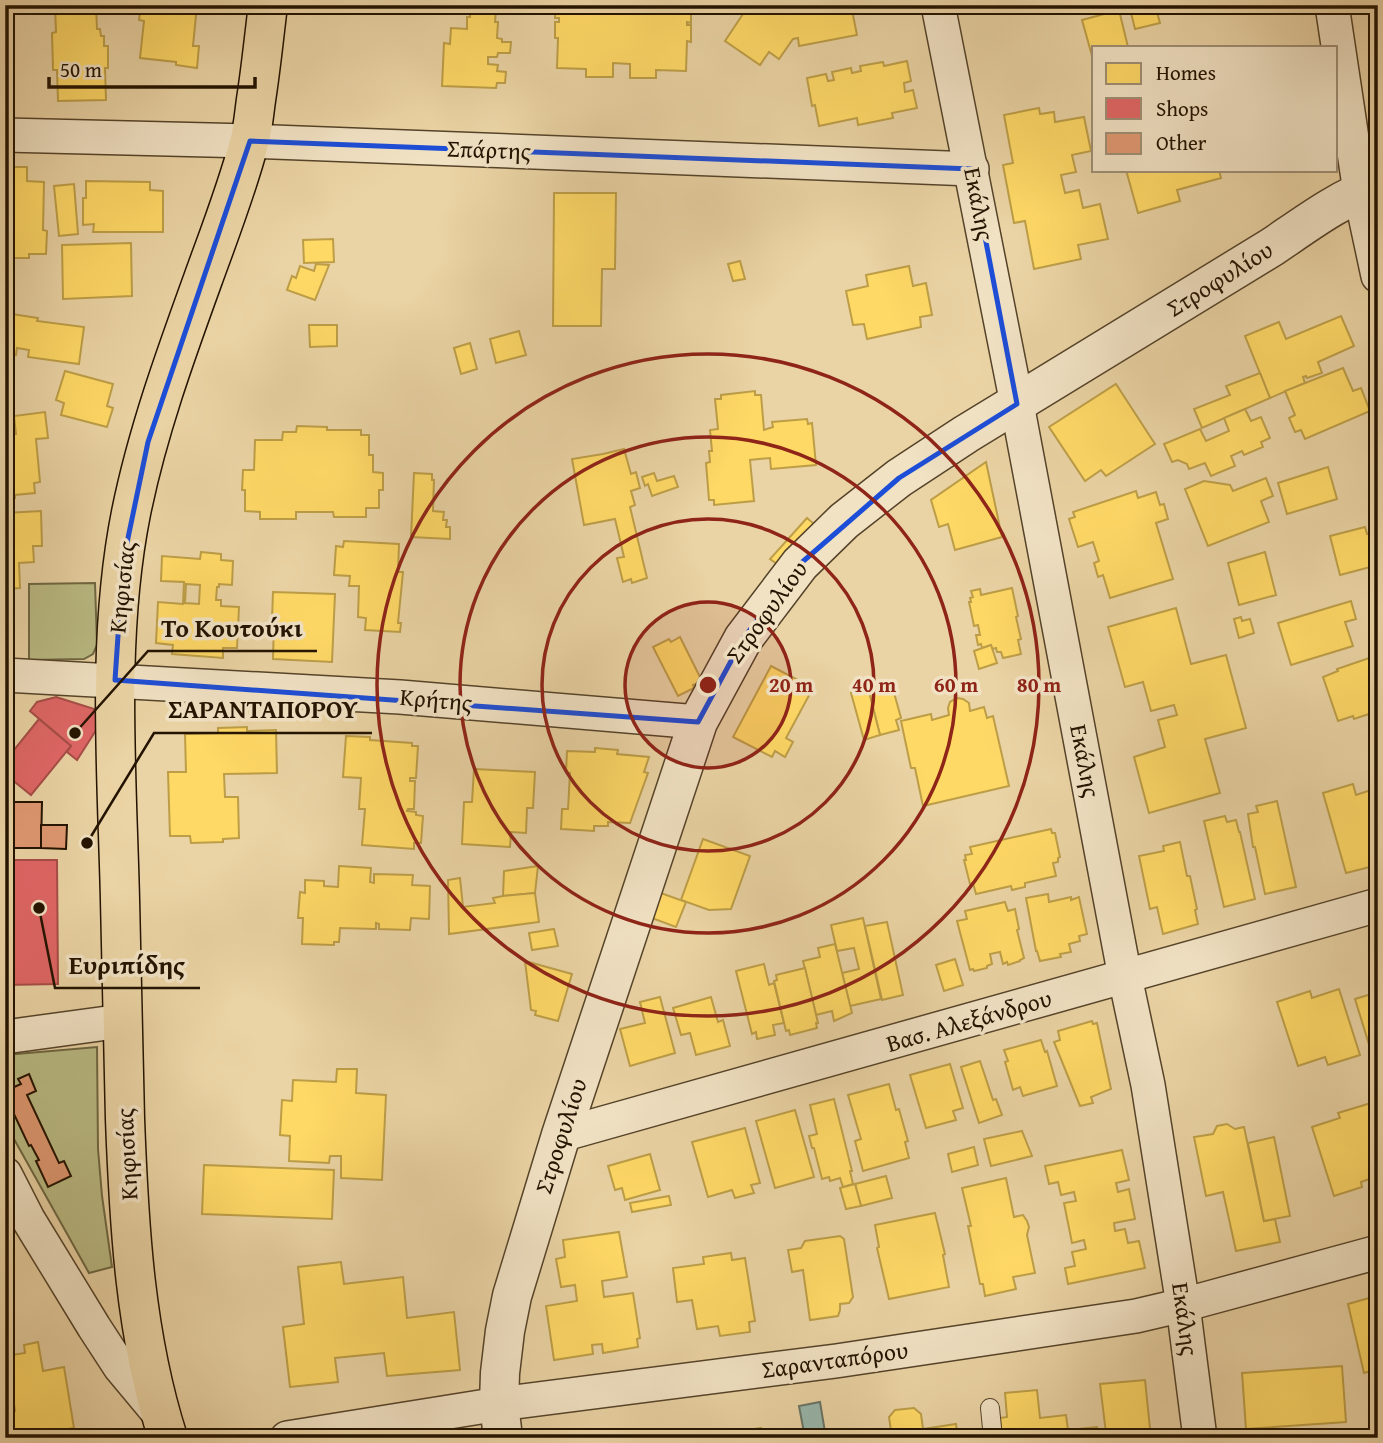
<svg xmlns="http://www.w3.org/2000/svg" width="1383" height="1443" viewBox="0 0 1383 1443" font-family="'Gentium Book Plus',serif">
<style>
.green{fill:#babb84;stroke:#6e6742;stroke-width:2}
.water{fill:#98b7ac;stroke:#697567;stroke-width:2}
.homes{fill:#ffd966;stroke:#bd9e47;stroke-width:2;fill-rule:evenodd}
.shops{fill:#e06666;stroke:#a74d47;stroke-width:2}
.building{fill:#e09972;stroke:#231300;stroke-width:2}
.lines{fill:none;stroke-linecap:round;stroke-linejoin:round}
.service-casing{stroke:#554329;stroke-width:20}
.minor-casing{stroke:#554329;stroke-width:36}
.tertiary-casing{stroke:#554329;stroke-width:41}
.primary-casing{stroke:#231300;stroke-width:41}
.service{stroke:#f1e2c4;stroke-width:18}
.minor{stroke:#f1e2c4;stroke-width:33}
.tertiary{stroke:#f1e2c4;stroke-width:38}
.primary{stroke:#ead3a4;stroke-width:38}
.marked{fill:none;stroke:#1d4ed8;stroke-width:5;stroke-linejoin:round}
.ring{fill:none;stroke:#8f2418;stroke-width:3.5}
.labels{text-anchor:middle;stroke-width:7;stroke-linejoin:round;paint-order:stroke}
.street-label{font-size:24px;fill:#231300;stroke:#f1e2c4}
.centre{fill:#8f2418;stroke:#f1e2c4;stroke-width:3.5}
.ring-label{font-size:21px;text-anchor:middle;font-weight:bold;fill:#8f2418;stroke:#f1e2c4;stroke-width:7;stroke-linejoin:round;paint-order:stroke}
.leader{fill:none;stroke:#231300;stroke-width:2.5}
.callout-dot{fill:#231300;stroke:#f1e2c4;stroke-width:2.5}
.callout-label{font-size:26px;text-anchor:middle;font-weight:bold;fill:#231300;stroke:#f1e2c4;stroke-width:7;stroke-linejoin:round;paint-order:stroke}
</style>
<rect width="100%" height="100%" fill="#ead3a4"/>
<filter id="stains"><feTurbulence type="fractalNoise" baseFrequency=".00286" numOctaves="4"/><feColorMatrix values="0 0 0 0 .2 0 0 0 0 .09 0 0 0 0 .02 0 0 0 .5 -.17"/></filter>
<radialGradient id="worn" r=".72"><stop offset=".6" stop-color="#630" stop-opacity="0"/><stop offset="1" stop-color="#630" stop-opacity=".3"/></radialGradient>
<g class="green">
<path d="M95 583 97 645 93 654 84 659 29 660V584Z"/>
<path d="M97 1047 98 1149 102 1196 112 1267 89 1273 5 1123V1055Z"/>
</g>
<path class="water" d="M820 1402 826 1438H805L799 1406Z"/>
<g class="homes">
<path d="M55 5H96L97 29H100L101 36H104V46H108V68H105L106 100 58 101 57 70H53L52 33 56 32Z"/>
<path d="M141 5H197L193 46H199L197 68 176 65V62L140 58 144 21 139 20Z"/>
<path d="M556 5 691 6V23L687 22V25H691V42L687 41 686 71 656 70V78H630V64L613 63V77H586V69L557 68 558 38H555V22H559V18H555Z"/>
<path d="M749 5 758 7 759 5H851L857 35 799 46 798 38 793 39 779 59 769 52 760 65 725 41Z"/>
<path d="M1129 5H1155L1160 23 1135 29Z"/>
<path d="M5 7 8 73 5 74Z"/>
<path d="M470 8 496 9 495 22H498L497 38 502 39V42H511L510 53H498L497 57H488V64L498 65 497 71 506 72 505 83H497L496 88 442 86 444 43 450 44 451 28 467 29V17H470Z"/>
<path d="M1119 10 1128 47H1094V63L1082 20Z"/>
<path d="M907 61 911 81 904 83 905 92 913 90 917 108 892 113 893 118 858 125 857 118 819 126 815 105 812 106 807 78 826 74 828 81 834 80 832 72 851 68 852 73 861 71 860 66 883 62 884 66Z"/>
<path d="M1039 108 1040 114 1054 112 1055 122 1084 117 1091 151 1072 155 1076 172 1061 175 1065 193 1079 190 1083 208 1100 204 1108 239 1078 245 1081 259 1034 269 1025 221 1014 223 1003 165 1013 163 1004 115Z"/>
<path d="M5 167H27V181L44 182 43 230 47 231 46 254H29V258H10V253H5Z"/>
<path d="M1126 170H1219L1221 178 1177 190 1180 201 1138 213Z"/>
<path d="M86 181 150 182V190L163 191V232H93L94 224 83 225V198H86Z"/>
<path d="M74 184 78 234 59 236 54 186Z"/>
<path d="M554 193H616L615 269H602L601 326H553Z"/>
<path d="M333 239 334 262 304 263 303 240Z"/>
<path d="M131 243 132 296 63 299 62 245Z"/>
<path d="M740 261 745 279 733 281 728 264Z"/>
<path d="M316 264 329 265 315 300 287 290 292 276 296 278 300 266 314 271Z"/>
<path d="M909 266 913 286 926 283 932 315 920 317 921 327 867 339 864 324 853 325 846 291 868 286 866 275Z"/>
<path d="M12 314 38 318 37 321 84 327 79 364 28 357 29 350 17 348 16 355 5 354V316L12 317Z"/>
<path d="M1341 316 1354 346 1318 362 1322 373 1307 378 1306 376 1303 377 1305 383 1270 398 1245 336 1279 322 1286 339Z"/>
<path d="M309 325H337V346L310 347Z"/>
<path d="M519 331 526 355 496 363 490 339Z"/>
<path d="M470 343 477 369 461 374 454 348Z"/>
<path d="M1343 368 1353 391 1361 388 1370 411 1305 439 1301 430 1295 432 1289 418 1295 415 1285 391Z"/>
<path d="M65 371 113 384 107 406 113 408 107 427 61 415 64 403 56 400Z"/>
<path d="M1260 373 1270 398 1202 428 1194 409 1230 395 1226 386Z"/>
<path d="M1116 384 1155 444 1106 476 1101 470 1085 481 1049 427Z"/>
<path d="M755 391V395H761L764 430 773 427 772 422 807 419 808 424 812 423 816 465 771 469 770 458 750 460 754 501 714 505V500H709L706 463 710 462 709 451H712L710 430 718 429 715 399H721V395Z"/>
<path d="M1245 409 1251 421 1261 417 1270 438 1261 442 1263 447 1244 455 1242 451 1231 456 1235 466 1211 476 1205 463 1189 469 1187 464 1178 460 1172 462 1164 444 1200 429 1206 441 1229 431 1224 418Z"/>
<path d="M45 412 48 438 36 439 40 482 34 483 35 493 15 495V498H7L8 503H5V428H10L11 435 16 434 14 416Z"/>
<path d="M297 426 327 427V430H361V435H369V455H373V472L383 473V490H379V508H366V517H334L333 512H296V519H260V512L245 511V490H242L243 470H254L255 440H282L283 432H296Z"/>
<path d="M624 449 631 474 636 472 640 488 631 491 635 505 630 507 647 578 632 583 631 579 623 582 617 558 624 557 615 519 584 525 572 459 603 454Z"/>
<path d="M986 462 1002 537 955 550 948 524 939 527 931 500Z"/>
<path d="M1328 467 1337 499 1287 514 1278 483Z"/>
<path d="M414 473 432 474V480H434L433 511 444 512 443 520H447L446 527H450V539L411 537Z"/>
<path d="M654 473 657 481 674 476 678 487 652 496 648 484 645 486 642 477Z"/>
<path d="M1266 478 1273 496 1261 501 1269 522 1208 546 1185 489 1204 481 1230 485 1233 491Z"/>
<path d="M1136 491 1138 498 1156 492 1160 505 1164 504 1168 519 1156 523 1173 579 1110 598 1103 575 1098 577 1094 563 1099 561 1093 542 1078 547 1069 519 1075 517 1073 512Z"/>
<path d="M41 511 42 546H33L34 562 19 563 20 588 5 589V513Z"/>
<path d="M807 518 814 524 777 564 770 559Z"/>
<path d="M1365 527 1367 534 1378 531V565L1340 575 1330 536Z"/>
<path d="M344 541 399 544 398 572H403L398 623H401L400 632 365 630 366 618 358 617 359 586H349L350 576 334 575 336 546 343 547Z"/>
<path d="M201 552 221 554V560L233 561 232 585 219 584V587H217L216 600H221V606L239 607 237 648H223V658L172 654 173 645 156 643 158 602 183 604 184 582 161 581 162 556 200 559ZM186 584 200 585 199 604 185 603Z"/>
<path d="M1265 552 1276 595 1239 605 1228 563Z"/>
<path d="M1012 588 1018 616 1016 617 1021 639 1018 640 1021 654 1003 658 1001 652H997L996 648 992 649 991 645 982 648 981 644 978 645 976 635H980L978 625 974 626 969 602H971L970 598 973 597 971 591 980 589 981 595Z"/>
<path d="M273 592 335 594 332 662 273 659 274 620H272Z"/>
<path d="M1378 592V627L1369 594Z"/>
<path d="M1351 601 1356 619 1345 622 1353 646 1291 665 1278 623Z"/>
<path d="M1176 608 1191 664 1226 655 1246 728 1205 739 1220 793 1149 813 1134 757 1165 747 1158 720 1177 715 1174 705 1151 711 1143 682 1125 687 1108 627Z"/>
<path d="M1241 617 1242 621 1250 619 1254 633 1239 638 1234 619Z"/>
<path d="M680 637 702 681 693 685 694 688 678 696 653 647 669 639 671 642Z"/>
<path d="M991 645 997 663 979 669 974 651Z"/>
<path d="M1378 655V711L1354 719 1353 716 1338 721 1323 677 1338 671 1337 669Z"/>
<path d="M771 666 813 688 786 738 793 742 785 757 775 751 772 757 733 737Z"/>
<path d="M891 682 901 718 896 720 899 730 880 735 868 688Z"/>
<path d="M868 688 880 735 864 740 851 693Z"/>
<path d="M957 698 963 699 969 703 970 711 984 707 987 718 993 716 1009 786 923 806 915 768H911L901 721 931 714 932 720 949 715 948 708 950 702Z"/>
<path d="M247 727V731L276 730 277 773 224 774 225 797H238L239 838 223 839V842L191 843 190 836H170L168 772H186L185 734 218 733V728Z"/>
<path d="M346 736 370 737V740L412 743V746H418L416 778H410V781H415L414 809H408L407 811 416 812V815L423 816 421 843H414V849L362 845 365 809H359L361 778 343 777Z"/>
<path d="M595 748 618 750 617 754 649 757 644 772 648 773 630 823 608 822V826H594V831L561 829 562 809H568L570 773 566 772 567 751 595 752Z"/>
<path d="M474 769 535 772 533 808H527L526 833 511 832 510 847 462 844 464 802H472Z"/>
<path d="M1353 784 1356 795 1371 790 1373 795 1378 794V865L1346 873 1323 793Z"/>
<path d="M1277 801 1296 887 1265 894 1255 847H1253L1248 814 1258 812 1256 806Z"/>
<path d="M1225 816 1227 822 1236 820 1239 832H1240L1255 899 1224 907 1204 821Z"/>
<path d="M1051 829 1052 833H1055L1060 857 1058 858V862L1053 863 1056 876 1025 883V887L1012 890 1011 886 976 894 973 883 970 884 964 860H966L965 855 972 854 970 847Z"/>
<path d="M703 839 750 856 731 909 709 910 681 900Z"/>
<path d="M1180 842 1187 876H1190L1197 909 1195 910 1198 924 1163 934 1157 907 1150 909 1139 856 1164 851 1163 846Z"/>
<path d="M339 866 371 868 370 882 374 883V874L413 875 412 885 430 886 429 919 411 918 410 930 379 929V924L376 923V929L340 928 339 942H334V945L302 944 303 918H298L300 892 305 893V880L324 881V886L338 887Z"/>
<path d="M538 866 535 893 503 896 504 871Z"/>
<path d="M460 878 463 907 495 903 493 898 503 896 535 893 539 922 449 934 448 880Z"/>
<path d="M658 892 686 902 676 927 649 917Z"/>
<path d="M1048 894 1049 902 1071 897V900L1079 897 1087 934 1079 936 1080 941 1069 944 1071 952 1060 954 1061 957 1040 961 1037 951H1036L1026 898Z"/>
<path d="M1005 902 1008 911 1015 909 1019 929 1017 930 1024 958 1020 960V961L1008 965 1007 962 1003 964 1000 952 990 954 992 964 987 966V968L974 971 973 969 970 970 957 921 967 919 965 911Z"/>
<path d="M863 918 881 999 850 1006 842 973 859 969 854 948 837 951 831 925Z"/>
<path d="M887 922 903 995 882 1000 865 926Z"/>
<path d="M554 929 558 946 532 950 529 933Z"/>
<path d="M835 944 852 1013 834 1021 832 1011 816 1015 803 961 820 957 818 948Z"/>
<path d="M955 959 963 985 944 991 936 965Z"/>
<path d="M525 961 572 974 558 1021 535 1015 536 1011 531 1010Z"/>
<path d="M764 964 769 985 774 983 784 1023 773 1025 775 1035 757 1039 756 1032 752 1034 736 971Z"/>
<path d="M805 968 818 1023H816L817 1028 790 1035 789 1030 786 1031 774 981 777 980 776 975Z"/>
<path d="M1339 989 1360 1055 1328 1065 1325 1057 1298 1066 1277 1002 1310 991 1312 998Z"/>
<path d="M1378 992V1063L1375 1064 1355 999Z"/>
<path d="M660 997 675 1053 630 1066 620 1029 645 1023 640 1002Z"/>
<path d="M711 997 718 1022 723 1020 730 1046 696 1055 690 1033 681 1035 673 1008Z"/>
<path d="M1092 1021 1093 1024 1097 1023 1111 1089 1091 1097 1093 1103 1080 1106 1054 1042 1060 1040 1058 1031Z"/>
<path d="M1041 1040 1045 1052 1047 1051 1057 1086 1023 1096 1020 1087 1013 1090 1005 1062 1008 1061 1004 1050Z"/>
<path d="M980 1061 993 1100 996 1099 1002 1115 979 1123 961 1067Z"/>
<path d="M950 1064 963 1108 953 1111 956 1120 926 1128 910 1075Z"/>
<path d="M337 1069H357L356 1093 386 1095 382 1180 341 1178V1156H330L329 1163 289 1161 290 1136 280 1135 282 1100 292 1101 293 1080 336 1082Z"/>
<path d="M889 1084 896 1110 899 1109 908 1141 905 1142 909 1158 863 1171 855 1141 861 1139 848 1095Z"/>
<path d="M834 1099 852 1171H850L853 1184 843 1187 840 1178 830 1181 829 1177 822 1179 814 1148H812L809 1136 817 1134 810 1105Z"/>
<path d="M1371 1103 1378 1124V1176L1361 1182 1362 1187 1334 1196 1312 1127 1340 1118 1338 1113Z"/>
<path d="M795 1110 814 1177 775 1188 756 1121Z"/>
<path d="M1227 1124 1235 1129 1244 1127 1264 1221 1275 1219 1280 1242 1236 1251 1223 1192 1206 1196 1194 1137 1213 1134 1217 1126Z"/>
<path d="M745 1128 760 1183 751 1185 754 1193 735 1198 732 1190 708 1197 692 1142Z"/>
<path d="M1022 1131 1032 1156 991 1166 984 1139Z"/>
<path d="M1274 1137 1290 1216 1264 1221 1248 1143Z"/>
<path d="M974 1147 978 1165 952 1172 948 1154Z"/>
<path d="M1122 1150 1129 1180 1116 1183 1118 1192 1129 1189 1135 1219 1114 1223 1115 1231 1125 1229 1128 1243 1139 1241 1145 1268 1068 1284 1065 1268 1075 1266 1072 1252 1086 1249 1084 1240 1072 1243 1064 1203 1076 1201 1074 1192 1061 1195 1058 1182 1049 1184 1045 1166Z"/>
<path d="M650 1154 660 1190 625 1200 622 1188 615 1190 608 1166Z"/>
<path d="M204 1165 334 1170 332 1219 202 1214Z"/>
<path d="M886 1176 892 1198 861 1206 855 1184Z"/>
<path d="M1006 1178 1014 1217 1023 1215 1027 1221 1029 1227 1027 1235 1035 1273 1013 1277 1016 1289 985 1296 983 1284H980L968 1226H971L962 1188Z"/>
<path d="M855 1184 861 1206 846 1209 840 1188Z"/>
<path d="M669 1196 671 1205 632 1212 630 1203Z"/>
<path d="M935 1213 945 1254 943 1255 949 1287 889 1299 877 1248 879 1247 875 1225Z"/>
<path d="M619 1232 627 1277 602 1281 604 1297 633 1293 640 1338 637 1339 638 1347 603 1353 602 1344 592 1345 593 1354 554 1360 546 1306 577 1301 575 1285 561 1287 556 1259 565 1257 563 1240Z"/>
<path d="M840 1236 844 1239 853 1297 849 1303 840 1304V1310L838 1316 810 1320 803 1270 792 1272 788 1250 801 1248 805 1241Z"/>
<path d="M731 1253 732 1260 745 1258 755 1321 749 1322 750 1332 720 1336 718 1326 697 1329 692 1300 677 1302 673 1268 704 1264 703 1257Z"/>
<path d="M341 1262 344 1284 403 1277 407 1318 454 1312 460 1370 387 1376 384 1353 335 1358 338 1382 290 1387 283 1327 304 1324 298 1267Z"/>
<path d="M1369 1298 1371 1306 1378 1304V1369L1364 1373 1348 1304Z"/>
<path d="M38 1342 43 1371 64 1367 74 1428 38 1434 37 1429 14 1433 11 1412 15 1411 12 1390 7 1391 5 1379V1356L25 1353 24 1345Z"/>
<path d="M1342 1366 1346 1422 1246 1429 1242 1373Z"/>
<path d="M1145 1380 1151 1438H1002L1000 1418 1007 1417 1005 1393 1037 1390 1040 1418 1066 1415 1069 1437 1080 1435 1079 1429 1097 1427V1434L1106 1433 1100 1384Z"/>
<path d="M914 1408 921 1414 923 1429 956 1424 958 1438H892L889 1417 895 1410Z"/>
<path d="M761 1428 762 1438H716V1435Z"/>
<path d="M688 1429 689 1438H656L655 1434Z"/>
<path d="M609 1432 610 1438H570Z"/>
</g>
<g class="shops">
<path d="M56 697 107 713 77 760 67 752 71 746 30 711 37 702Z"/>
<path d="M39 719 71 746 31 795 5 774V761Z"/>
<path d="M5 860H57L58 984 5 985Z"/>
</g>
<g class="building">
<path d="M14 802H42L41 848H5V812H14Z"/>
<path d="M41 825H67L66 849 41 848Z"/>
<path d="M29 1074 36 1091 27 1095 59 1163 64 1161 71 1176 48 1187 36 1161 39 1160 31 1145 29 1146 5 1095V1091L21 1084 18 1079Z"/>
</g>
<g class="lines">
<g class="service-casing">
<path id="service" d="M990 1408 993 1438"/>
</g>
<g class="minor-casing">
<g id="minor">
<path d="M938 5 1017 404 1125 977 1148 1085 1183 1305 1200 1438"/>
<path d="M1332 5 1360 192 1378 276"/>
<path d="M5 135 250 141 972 169"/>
<path d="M5 675 400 697 698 722"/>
<path d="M5 1037 122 1021"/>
<path d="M561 1135 1378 905"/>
<path d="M5 1174 28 1219 94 1327 120 1367 160 1415"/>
<path d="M287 1438 499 1404 836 1361 1136 1316 1183 1305 1378 1252"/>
</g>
</g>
<g class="tertiary-casing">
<path id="tertiary" d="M503 1438 499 1404 500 1373 505 1331 512 1296 561 1135 698 722 743 639 800 564 844 521 899 478 966 434 1272 247C1306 224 1339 199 1378 185"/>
</g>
<g class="primary-casing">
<path id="primary" d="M168 1438C135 1335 129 1226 125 1119 123 1046 121 973 120 900 117 772 106 638 131 513 148 429 178 348 207 268 222 227 238 185 249 143 253 129 254 114 256 100 261 68 264 37 268 5"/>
</g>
<use href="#service" class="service"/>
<use href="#minor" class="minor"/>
<use href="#tertiary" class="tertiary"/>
<use href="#primary" class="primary"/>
</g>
<path class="marked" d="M250 141 972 169 1017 404 899 478 800 564 743 639 698 722 115 680 123 562 148 442Z"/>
<circle cx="708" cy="685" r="83" fill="#8f2418" fill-opacity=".12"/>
<g class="ring">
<circle cx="708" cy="685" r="83"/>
<circle cx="708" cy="685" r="166"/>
<circle cx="708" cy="685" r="248"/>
<circle cx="708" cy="685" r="331"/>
</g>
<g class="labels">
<g class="street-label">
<text transform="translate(489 150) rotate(2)" y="8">Σπάρτης</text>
<text transform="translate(979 204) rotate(79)" y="8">Εκάλης</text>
<text transform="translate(1220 279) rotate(-32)" y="8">Στροφυλίου</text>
<text transform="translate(122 587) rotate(-84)" y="8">Κηφισίας</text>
<text transform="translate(767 612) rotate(-54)" y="8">Στροφυλίου</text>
<text transform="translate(436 700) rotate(5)" y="8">Κρήτης</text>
<text transform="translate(1085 761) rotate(79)" y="8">Εκάλης</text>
<text transform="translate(969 1021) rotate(-16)" y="8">Βασ. Αλεξάνδρου</text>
<text transform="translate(561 1136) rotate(-72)" y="8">Στροφυλίου</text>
<text transform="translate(127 1154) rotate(-93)" y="8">Κηφισίας</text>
<text transform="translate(1185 1319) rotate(82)" y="8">Εκάλης</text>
<text transform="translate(835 1360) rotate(-8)" y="8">Σαρανταπόρου</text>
</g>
</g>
<circle cx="708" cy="685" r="10" class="centre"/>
<g class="ring-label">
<text x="791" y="692">20 m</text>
<text x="874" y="692">40 m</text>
<text x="956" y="692">60 m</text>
<text x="1039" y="692">80 m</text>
</g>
<path class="leader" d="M75 733L148 651H317M87 843L154 733H372M39 908L55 988H200"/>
<g class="callout-dot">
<circle cx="75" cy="733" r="7"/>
<circle cx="87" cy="843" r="7"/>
<circle cx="39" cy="908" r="7"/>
</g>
<g class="callout-label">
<text x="232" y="637">Το Κουτούκι</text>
<text x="263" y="718">ΣΑΡΑΝΤΑΠΟΡΟΥ</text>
<text x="127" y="974">Ευριπίδης</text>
</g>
<rect width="1383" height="1443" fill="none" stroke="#ead3a4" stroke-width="28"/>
<rect x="7" y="7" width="1369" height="1429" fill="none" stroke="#231300" stroke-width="3.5"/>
<rect x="14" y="14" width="1355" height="1415" fill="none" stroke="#231300" stroke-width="2"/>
<rect x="1092" y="46" width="245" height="126" fill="#f1e2c4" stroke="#9f8f76" stroke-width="2"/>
<rect x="1106" y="63" width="35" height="21" fill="#ffd966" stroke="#9f8f76" stroke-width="2"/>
<text x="1156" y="80" font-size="21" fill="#231300">Homes</text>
<rect x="1106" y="98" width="35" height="21" fill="#e06666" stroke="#9f8f76" stroke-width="2"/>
<text x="1156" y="116" font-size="21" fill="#231300">Shops</text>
<rect x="1106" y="133" width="35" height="21" fill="#e09972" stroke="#9f8f76" stroke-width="2"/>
<text x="1156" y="150" font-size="21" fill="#231300">Other</text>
<path d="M49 77v10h206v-10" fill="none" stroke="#231300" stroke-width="3.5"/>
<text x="60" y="77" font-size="21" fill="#231300" stroke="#f1e2c4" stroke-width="5" paint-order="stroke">50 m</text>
<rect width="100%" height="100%" filter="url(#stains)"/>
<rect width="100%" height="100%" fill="url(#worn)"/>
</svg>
